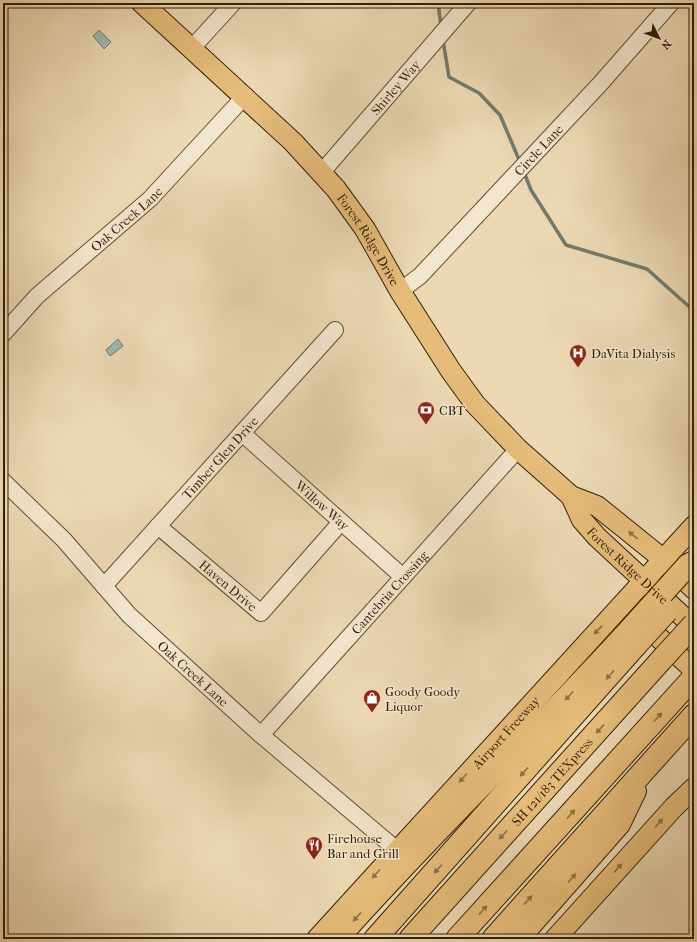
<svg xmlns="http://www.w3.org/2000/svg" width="697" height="942" viewBox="0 0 697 942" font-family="'IM FELL French Canon',serif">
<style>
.water{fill:#9ab9b3;stroke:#707b6e}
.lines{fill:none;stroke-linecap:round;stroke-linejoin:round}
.stream{stroke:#707b6e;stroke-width:3.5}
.minor-casing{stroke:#604e32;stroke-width:18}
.major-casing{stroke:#311f06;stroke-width:22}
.highway-casing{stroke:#311f06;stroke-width:24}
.minor{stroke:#f3e6ce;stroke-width:16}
.major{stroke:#e6bc7a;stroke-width:20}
.highway{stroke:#e6bc7a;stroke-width:22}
.highway-bridge-casing{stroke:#311f06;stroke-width:24;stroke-linecap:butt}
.highway-bridge{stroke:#e6bc7a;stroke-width:22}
.oneway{fill:#8c6e40}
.labels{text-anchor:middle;stroke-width:3;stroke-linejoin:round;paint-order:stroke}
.street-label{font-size:13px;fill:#311f06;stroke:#f3e6ce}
.poi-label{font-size:13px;fill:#311f06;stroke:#f3e6ce;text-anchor:start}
</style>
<rect width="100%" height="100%" fill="#ecd9b4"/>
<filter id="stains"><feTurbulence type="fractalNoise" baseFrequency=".005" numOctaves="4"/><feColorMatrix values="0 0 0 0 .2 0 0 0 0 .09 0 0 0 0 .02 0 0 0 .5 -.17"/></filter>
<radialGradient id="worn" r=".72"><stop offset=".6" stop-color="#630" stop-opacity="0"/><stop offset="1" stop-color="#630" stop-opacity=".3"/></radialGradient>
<g class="water">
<path d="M99 30 111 42 104 49 93 36Z"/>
<path d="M118 339 123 346 110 356 106 350Z"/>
</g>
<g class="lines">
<g class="stream">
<path d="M438 3 441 26"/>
<path d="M443 40 449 77 479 93 500 115 520 162"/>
<path d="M524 172 531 190 566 245 647 269 694 311"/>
</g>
<g class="minor-casing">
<g id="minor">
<path d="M191 49 233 3"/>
<path id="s1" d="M322 172 468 3"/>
<path id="s2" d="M400 291 420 276 600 84 671 3"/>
<path id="s3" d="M3 334 37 296 150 199 244 97"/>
<path id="s4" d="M242 433 403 577"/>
<path id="s5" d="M3 481 64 540 129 615 261 735 397 850"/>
<path id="s6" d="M158 526 261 613 341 522"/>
<path id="s7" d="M104 586 335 330"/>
<path id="s8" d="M261 735 518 449"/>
</g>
</g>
<g class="major-casing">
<g id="major">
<path id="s9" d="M142 3 293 142 336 189 365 229 400 291 451 371 475 404 518 449 571 496 597 506 664 560 694 589"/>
<path id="s10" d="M571 496 582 520 597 537 694 627"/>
<path d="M637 620 642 622 694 670"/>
<path id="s11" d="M317 939 694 526"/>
<path d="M555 939 674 807 694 788"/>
</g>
</g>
<g class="highway-casing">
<g id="highway">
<path d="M337 939C429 835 530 739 624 636"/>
<path d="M375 939 636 645"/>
<path id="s12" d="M410 939 663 658"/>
<path d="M457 939 694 677"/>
<path d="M493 939 694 715"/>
<path d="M518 939 619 824 635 791"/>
</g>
</g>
<use href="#minor" class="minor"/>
<use href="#major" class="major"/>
<use href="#highway" class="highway"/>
<g class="highway-bridge-casing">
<g id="highway-bridge">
<path d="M624 636 688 565 694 562"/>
<path d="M636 645 667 611"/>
<path d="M663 658 694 624"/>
</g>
</g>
<use href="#highway-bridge" class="highway-bridge"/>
</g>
<defs><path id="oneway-solid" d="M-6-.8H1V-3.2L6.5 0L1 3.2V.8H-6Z"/></defs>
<g class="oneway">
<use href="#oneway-solid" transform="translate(633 535) rotate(-141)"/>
<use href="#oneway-solid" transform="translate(598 630) rotate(133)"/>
<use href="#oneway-solid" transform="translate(610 675) rotate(131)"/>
<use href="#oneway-solid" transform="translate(569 696) rotate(132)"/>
<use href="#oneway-solid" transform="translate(658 717) rotate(-48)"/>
<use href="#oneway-solid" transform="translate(600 729) rotate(132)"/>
<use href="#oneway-solid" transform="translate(524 772) rotate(131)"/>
<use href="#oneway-solid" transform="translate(463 778) rotate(132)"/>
<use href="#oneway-solid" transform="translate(571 814) rotate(-48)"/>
<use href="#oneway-solid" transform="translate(659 823) rotate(-48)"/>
<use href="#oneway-solid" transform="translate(503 835) rotate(132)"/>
<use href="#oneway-solid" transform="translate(618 868) rotate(-48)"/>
<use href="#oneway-solid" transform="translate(438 869) rotate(132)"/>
<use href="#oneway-solid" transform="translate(376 874) rotate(132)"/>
<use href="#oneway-solid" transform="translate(572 878) rotate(-49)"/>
<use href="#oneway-solid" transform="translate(528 900) rotate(-48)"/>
<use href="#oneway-solid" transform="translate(483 910) rotate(-48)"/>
<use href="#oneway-solid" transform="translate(357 917) rotate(132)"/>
</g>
<defs>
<g id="hospital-pin" transform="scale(0.9)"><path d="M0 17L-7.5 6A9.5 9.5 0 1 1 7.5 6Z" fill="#8f2418" stroke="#f3e6ce"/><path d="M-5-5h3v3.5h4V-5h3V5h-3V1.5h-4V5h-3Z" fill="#fff"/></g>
<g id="bank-pin" transform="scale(0.9)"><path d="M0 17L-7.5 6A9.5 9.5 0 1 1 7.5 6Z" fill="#8f2418" stroke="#f3e6ce"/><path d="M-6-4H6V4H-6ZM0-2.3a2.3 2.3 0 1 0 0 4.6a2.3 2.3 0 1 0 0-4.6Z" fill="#fff"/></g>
<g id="shop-pin" transform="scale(0.9)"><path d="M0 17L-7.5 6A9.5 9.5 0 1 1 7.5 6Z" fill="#8f2418" stroke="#f3e6ce"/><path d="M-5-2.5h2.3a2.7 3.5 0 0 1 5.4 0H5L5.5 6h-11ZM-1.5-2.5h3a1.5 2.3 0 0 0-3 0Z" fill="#fff"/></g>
<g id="restaurant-pin" transform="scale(0.9)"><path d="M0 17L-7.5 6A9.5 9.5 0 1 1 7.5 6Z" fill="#8f2418" stroke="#f3e6ce"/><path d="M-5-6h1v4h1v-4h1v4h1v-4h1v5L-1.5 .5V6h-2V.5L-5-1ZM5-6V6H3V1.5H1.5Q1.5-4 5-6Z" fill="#fff"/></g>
</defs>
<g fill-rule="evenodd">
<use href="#hospital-pin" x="578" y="353"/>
<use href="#bank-pin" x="426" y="410"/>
<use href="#shop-pin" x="372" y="698"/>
<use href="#restaurant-pin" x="314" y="845"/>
</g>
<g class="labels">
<g class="street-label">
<text dy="5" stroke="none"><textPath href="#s1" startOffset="112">Shirley Way</textPath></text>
<text dy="5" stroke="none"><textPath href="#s2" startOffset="198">Circle Lane</textPath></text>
<text dy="5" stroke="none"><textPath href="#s3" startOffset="169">Oak Creek Lane</textPath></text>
<text dy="5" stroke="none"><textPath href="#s9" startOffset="329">Forest Ridge Drive</textPath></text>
<text dy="5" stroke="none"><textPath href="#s7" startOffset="173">Timber Glen Drive</textPath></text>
<text dy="5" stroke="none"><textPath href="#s4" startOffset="108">Willow Way</textPath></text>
<text dy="5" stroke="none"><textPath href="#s10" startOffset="91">Forest Ridge Drive</textPath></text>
<text dy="5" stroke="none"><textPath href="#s6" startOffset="92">Haven Drive</textPath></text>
<text dy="5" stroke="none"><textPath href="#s8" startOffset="192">Cantebria Crossing</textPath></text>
<text dy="5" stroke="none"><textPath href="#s5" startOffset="271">Oak Creek Lane</textPath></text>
<text dy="5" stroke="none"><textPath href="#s11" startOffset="280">Airport Freeway</textPath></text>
<text dy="5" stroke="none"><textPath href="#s12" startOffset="212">SH 121/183 TEXpress</textPath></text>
</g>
<g class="poi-label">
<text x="591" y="358">DaVita Dialysis</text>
<text x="439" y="415">CBT</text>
<text x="385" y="696">Goody Goody<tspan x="385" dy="15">Liquor</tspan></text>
<text x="327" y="843">Firehouse<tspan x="327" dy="15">Bar and Grill</tspan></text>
</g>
</g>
<rect width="697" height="942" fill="none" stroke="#ecd9b4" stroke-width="16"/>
<rect x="4" y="4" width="689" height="934" fill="none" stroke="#311f06" stroke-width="2"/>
<rect x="8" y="8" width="681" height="926" fill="none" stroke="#311f06"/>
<g transform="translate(659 38) rotate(132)" stroke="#f3e6ce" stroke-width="3" paint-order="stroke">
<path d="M0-3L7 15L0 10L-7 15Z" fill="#311f06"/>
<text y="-6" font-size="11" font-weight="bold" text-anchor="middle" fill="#311f06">N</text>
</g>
<rect width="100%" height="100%" filter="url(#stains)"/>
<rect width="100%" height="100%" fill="url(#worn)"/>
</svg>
